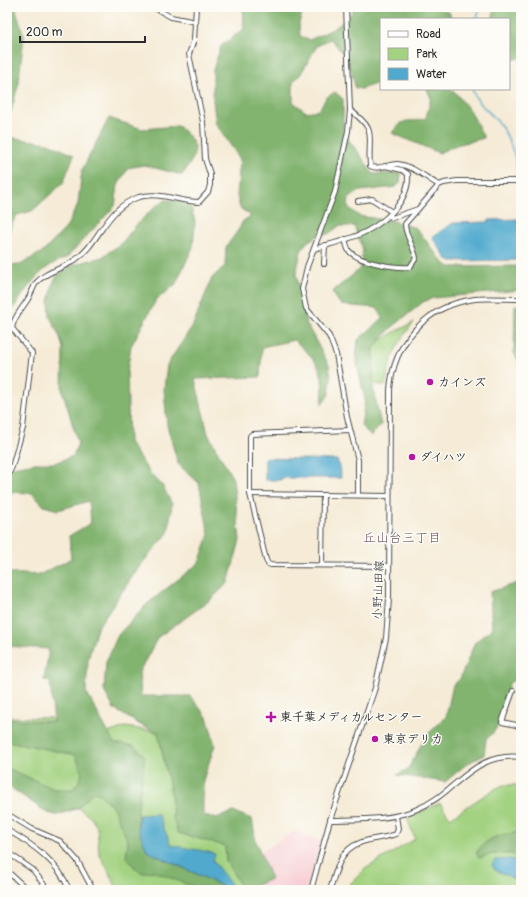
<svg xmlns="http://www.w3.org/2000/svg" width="528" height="897" viewBox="0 0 528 897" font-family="Pangolin,'Klee One',sans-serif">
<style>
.built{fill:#f7cfd4}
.green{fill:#a3d281;stroke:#677e56}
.forest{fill:#82b46f;stroke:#56704d}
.water{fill:#51aace;stroke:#3e6a7c}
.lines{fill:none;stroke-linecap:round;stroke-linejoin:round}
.stream{stroke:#51aace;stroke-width:1.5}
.minor-casing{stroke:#494845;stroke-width:6}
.minor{stroke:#fff;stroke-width:4}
.poi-dot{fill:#b5179e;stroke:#fdfcf7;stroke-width:1.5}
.labels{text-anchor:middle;stroke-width:3;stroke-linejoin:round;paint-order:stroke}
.poi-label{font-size:12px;font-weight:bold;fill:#2b2b2b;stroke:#fdfcf7;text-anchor:start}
.street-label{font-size:12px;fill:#2b2b2b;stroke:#fdfcf7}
.neighbourhood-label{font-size:13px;fill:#6c535e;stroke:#fdfcf7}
</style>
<rect width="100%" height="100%" fill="#fdfcf7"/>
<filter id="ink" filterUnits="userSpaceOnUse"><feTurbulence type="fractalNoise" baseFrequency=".025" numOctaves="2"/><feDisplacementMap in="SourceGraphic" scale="8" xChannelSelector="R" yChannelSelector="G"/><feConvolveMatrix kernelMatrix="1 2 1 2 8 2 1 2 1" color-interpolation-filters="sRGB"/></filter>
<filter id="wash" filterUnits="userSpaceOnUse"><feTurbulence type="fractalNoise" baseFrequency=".012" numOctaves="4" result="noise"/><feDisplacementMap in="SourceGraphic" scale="16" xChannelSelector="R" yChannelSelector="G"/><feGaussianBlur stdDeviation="0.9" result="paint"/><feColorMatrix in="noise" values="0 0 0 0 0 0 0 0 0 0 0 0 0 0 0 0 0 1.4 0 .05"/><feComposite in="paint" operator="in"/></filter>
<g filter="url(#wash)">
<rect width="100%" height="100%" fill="#f5ebd6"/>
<path class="built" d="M295 831 320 841 307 890H250L263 860 260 852Z"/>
<g class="green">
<path d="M414 322C395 347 391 356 385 386L368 382C368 375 365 364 368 357 375 338 397 332 414 322Z"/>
<path d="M7 717 52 718 60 739 93 738 125 727 158 732 171 793 173 818 225 846 226 861 243 890H118L99 853 97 827 91 818 79 808 57 815 48 813 7 785Z"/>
<path d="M503 785H521V890H344L365 869 415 839 407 818 440 803 450 818C468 807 484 794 503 785Z"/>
</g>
<g class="forest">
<path d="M9 7H15L24 36 18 86 7 126V14Z"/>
<path d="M243 7H304L299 23 300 36 309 40C327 32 346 25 355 7H432L449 12 452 19H381V82L361 89 355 88C353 69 343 50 330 39L317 46 300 75 293 82V102L306 112 319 110 326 98 335 92 343 99V133L359 153 373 174 401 173 400 183 396 187 360 191 349 198 348 207 359 216 394 221 416 228 442 261 449 267 521 266V290L433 298 423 302 390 329 374 348 373 388 381 425 371 436 361 426 365 400 356 359 358 340 383 318 377 308 341 305 332 292 360 269 363 250 354 226H339L328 234H320L307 242 301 251 296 274 307 325 329 365 331 379 329 394 322 404C325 368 319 363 294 340L262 347 260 377 195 379 208 434 233 479 240 540 228 583 209 601 158 637 139 672 141 696H190L207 717 215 745 203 780V815L216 818 234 812 252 819 256 842 271 879 252 887 250 890H243L226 861 225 846 178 833 173 818 171 793 158 732 144 727 114 709 104 691 106 662 118 635 147 604 199 563 209 535 199 483 178 464 167 425 164 389 167 365 193 325 212 278 225 266 226 247 239 229 243 221 251 216 240 208 237 196 240 159 216 124 213 101V70L221 46 244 29Z"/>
<path d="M494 7H521V58L509 60V19H493Z"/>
<path d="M427 89H451L454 91 471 112 484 138 456 145 439 153 392 133C406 114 409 125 426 118L431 98Z"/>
<path d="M109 118 142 129 178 126C200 145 199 152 182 175L144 165 128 168 118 185 115 206 66 258C38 267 26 291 10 313L7 312V264L20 265 44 251 66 228 78 204 82 170Z"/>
<path d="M7 137 48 143 74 155 63 183 32 211 17 215 11 226 7 240Z"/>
<path d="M166 200 182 201 191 208 195 221 193 247 175 285 156 300 131 346 127 372 129 442 151 475 162 485 172 504 168 533 139 567 97 628 88 660 86 692 114 743 134 746 145 756 138 808V828L142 836 153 854 231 890H197L194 887 153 871 143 873 137 870 126 857 128 842 114 809 100 794 93 792 79 807 57 815 48 813 7 785V768L54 789H73C85 775 83 772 75 755L7 741V719L54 722 50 681 44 680 49 649 7 646V573L39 575 71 559 69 536 91 523 89 501 58 510 44 506 32 493 7 492V468L35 463H55L73 456 78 443 62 389 63 348 59 335 50 317 49 302 53 283 57 275 73 265 102 257 121 244 137 224 156 206Z"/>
<path d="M515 305 521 306V365L514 353Z"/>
<path d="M521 582V676L509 683C505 701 503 728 486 739L484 755 468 763 445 782 397 775 408 769 426 736 446 717 453 685 460 679 475 642 492 629 490 592Z"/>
<path d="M521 832V858L511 854H492L479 858 476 853C488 836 502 834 521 832Z"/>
</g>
<g class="water">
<path d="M521 219V260L448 261 432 237 453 223 488 222 489 220Z"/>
<path d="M265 458 337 460 340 466 341 478H281V480H265Z"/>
<path d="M158 814 171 845C187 849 200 849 215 854L213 861 232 886 231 890 147 851 138 828 139 815Z"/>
<path d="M511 859 521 862V882L495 870 492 865 495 860Z"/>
</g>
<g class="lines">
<g class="stream">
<path d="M477 19 480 7"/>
<path d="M472 89C476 103 490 112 499 123 508 135 518 159 517 175"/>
</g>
</g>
</g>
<g filter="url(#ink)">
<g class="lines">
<g class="minor-casing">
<g id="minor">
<path d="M153 7 171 17 196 22"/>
<path d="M346 7 350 110 348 131 335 192 307 267 302 289 306 308 329 336 336 354 347 417 358 460V495"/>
<path d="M350 110C379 132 367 134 370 166 379 171 389 163 398 164 413 166 426 178 439 185"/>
<path d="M358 201 372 199 392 212"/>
<path d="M389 215 392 218 418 209"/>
<path d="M345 239C346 242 347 248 349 251 360 263 395 268 410 267L416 258C414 246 405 236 405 224L439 185 444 183 457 181H521"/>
<path d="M314 249C330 244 353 239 367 231 387 220 410 200 408 174L402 170 385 166"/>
<path d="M324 264 325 245"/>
<path d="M350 430 252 434 250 436V494L266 560 268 564 271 565 389 566"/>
<path d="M7 477 12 467 23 428 32 353 12 328C14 316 22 309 28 299 31 294 33 288 36 283 46 271 63 269 75 260 100 243 105 208 139 197 160 191 179 202 199 202L208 192 210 185V174L205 159 203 122 189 54 194 40 196 7"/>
<path d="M250 494 389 496"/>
<path d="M322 565 323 495"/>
<path d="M513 691 502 722 521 726"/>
<path d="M7 814 32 829 60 841 77 860 93 890"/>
<path d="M330 820C358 819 387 821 415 810 457 794 470 752 521 757"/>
<path d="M7 830C32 844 59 862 69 890"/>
<path d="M7 852 33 870 48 890"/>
<path d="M7 871 28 890"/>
<path d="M311 890 330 820 375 688 386 638 389 599 390 390C393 343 427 305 475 299 490 298 506 299 521 299"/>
<path d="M330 890C338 865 340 846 369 840 378 838 388 837 396 834L398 829 396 816"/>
</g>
</g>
<use href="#minor" class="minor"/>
</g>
</g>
<g class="poi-dot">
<circle cx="430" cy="382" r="4"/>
<circle cx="412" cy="457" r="4"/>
<path d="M269 711h4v4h4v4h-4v4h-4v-4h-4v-4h4z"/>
<circle cx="375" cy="739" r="4"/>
</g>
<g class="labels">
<g class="poi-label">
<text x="438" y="386">カインズ</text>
<text x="420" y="461">ダイハツ</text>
<text x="280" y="721">東千葉メディカルセンター</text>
<text x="383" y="743">東京デリカ</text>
</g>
<g class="street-label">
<text transform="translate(378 590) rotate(-88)" y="4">小野山田線</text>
</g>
<g class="neighbourhood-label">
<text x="402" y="542">丘山台三丁目</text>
</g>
</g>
<rect width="528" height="897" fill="none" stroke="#fdfcf7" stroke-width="24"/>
<rect x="380" y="18" width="130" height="72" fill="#fdfcf7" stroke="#a9a8a5"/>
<rect x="388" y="31" width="20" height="6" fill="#ffffff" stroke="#a9a8a5"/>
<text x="416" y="38" font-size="12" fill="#2b2b2b">Road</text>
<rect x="388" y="48" width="20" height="12" fill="#a3d281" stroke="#a9a8a5"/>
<text x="416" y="58" font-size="12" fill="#2b2b2b">Park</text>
<rect x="388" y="68" width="20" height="12" fill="#51aace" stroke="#a9a8a5"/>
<text x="416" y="78" font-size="12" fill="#2b2b2b">Water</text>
<path d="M20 36v6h125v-6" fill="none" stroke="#2b2b2b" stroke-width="2"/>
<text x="26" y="36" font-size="12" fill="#2b2b2b" stroke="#fdfcf7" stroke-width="3" paint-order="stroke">200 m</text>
</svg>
